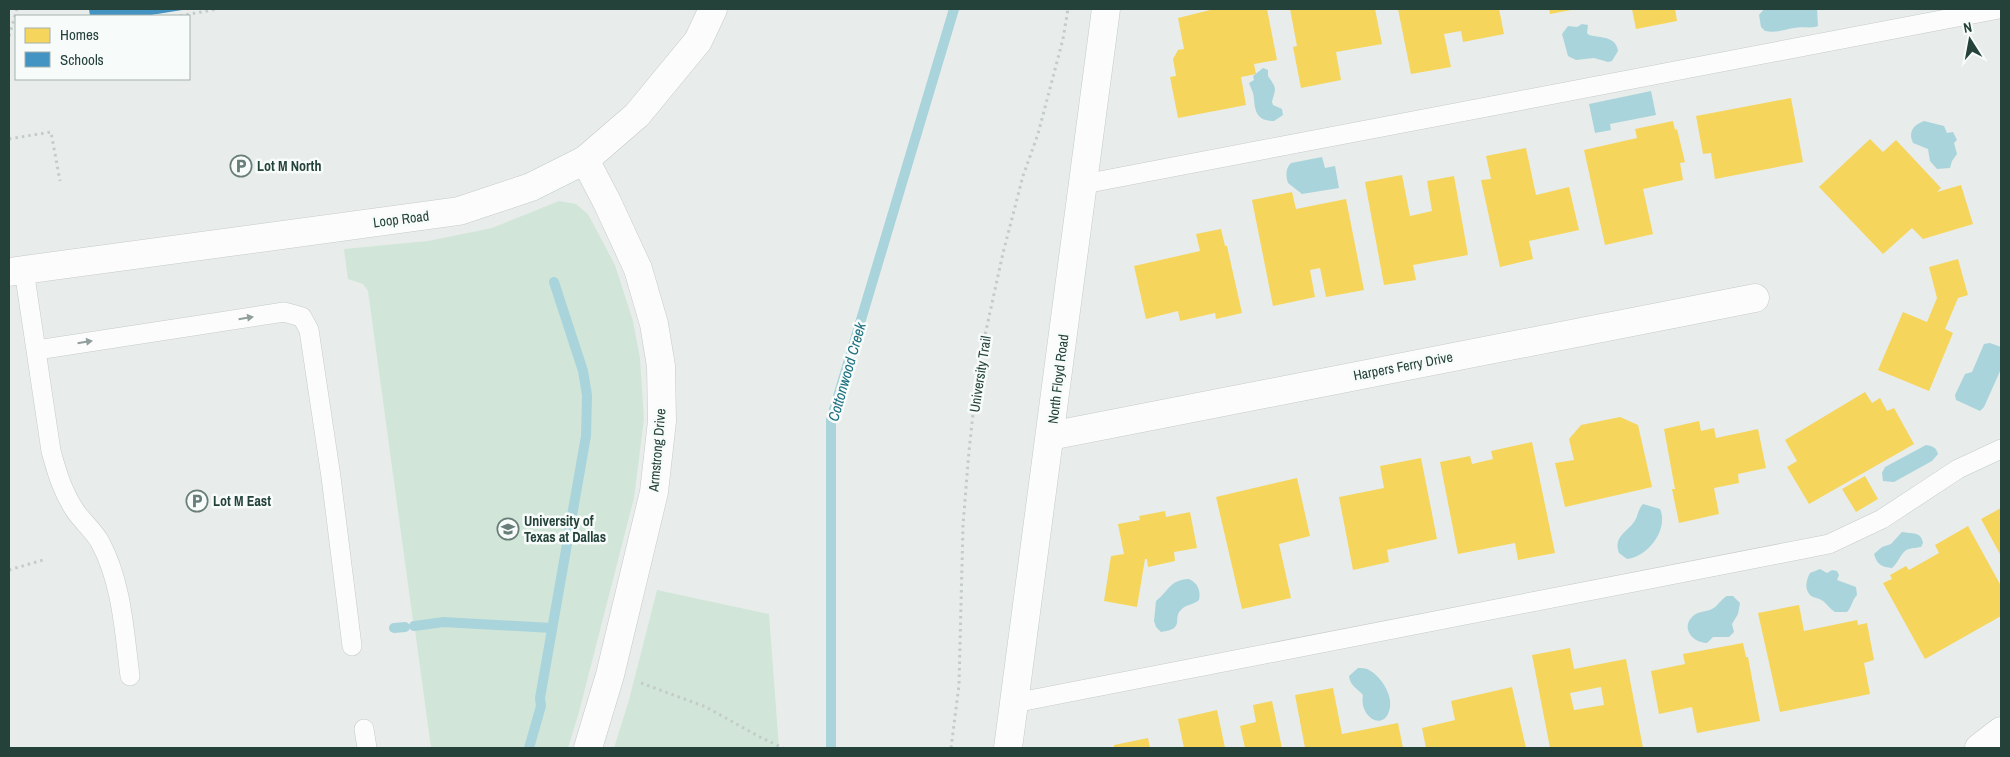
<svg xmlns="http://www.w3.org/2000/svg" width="2010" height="757" viewBox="0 0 2010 757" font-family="'Archivo Narrow',sans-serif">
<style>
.green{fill:#d1e6d8}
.water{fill:#a9d4db}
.homes{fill:#f6d55c;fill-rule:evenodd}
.schools{fill:#4393c3}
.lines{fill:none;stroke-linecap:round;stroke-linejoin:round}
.stream{stroke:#a9d4db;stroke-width:10}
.lane-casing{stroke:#c5cac8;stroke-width:20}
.street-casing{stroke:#c5cac8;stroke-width:29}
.secondary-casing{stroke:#c3cbc8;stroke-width:29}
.path{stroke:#c3ccca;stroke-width:3;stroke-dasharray:2.5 4;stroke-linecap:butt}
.lane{stroke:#fcfcfc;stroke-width:19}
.street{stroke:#fcfcfc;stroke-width:28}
.secondary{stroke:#fcfcfc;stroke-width:28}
.oneway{fill:#909f9b}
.labels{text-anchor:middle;stroke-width:5;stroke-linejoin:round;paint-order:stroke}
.poi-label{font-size:14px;font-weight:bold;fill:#24423a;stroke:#f7fbf9;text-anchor:start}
.street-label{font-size:14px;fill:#24423a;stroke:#f7fbf9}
.water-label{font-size:15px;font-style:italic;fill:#1c6f80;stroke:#f7fbf9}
</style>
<rect width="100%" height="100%" fill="#e8edeb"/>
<g class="green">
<path d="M559 201 576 204 588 214 615 265 633 321 640 358 644 419 634 498 579 712 568 748H431L415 630 445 627 443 618 413 621 368 291 363 284 348 279 344 249 428 241 492 228Z"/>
<path d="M657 590 769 614 779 748H614L629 700Z"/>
</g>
<g class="water">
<path d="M1764 9H1817L1818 26C1810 29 1802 26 1794 28 1783 30 1776 33 1765 31L1761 27 1759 15Z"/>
<path d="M1582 24 1588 25 1587 33 1589 35C1601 38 1616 36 1618 51L1612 61 1608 62 1594 58 1576 60 1568 56 1562 34 1568 26 1577 27Z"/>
<path d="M1263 68 1268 70V76C1277 89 1276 87 1272 102L1273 105 1282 109 1283 115 1274 121C1258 121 1255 113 1254 99 1254 94 1251 88 1249 83L1254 80 1253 76Z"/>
<path d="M1651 91 1656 115 1610 124 1611 130 1595 133 1589 104Z"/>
<path d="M1924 121 1944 126 1947 133 1953 132 1957 140 1954 143 1957 154 1952 161 1950 168 1937 169 1930 161 1928 149 1913 143C1908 132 1913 125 1924 121Z"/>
<path d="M1322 157 1325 168 1335 166 1339 188 1302 194 1288 183C1286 176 1285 169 1291 163Z"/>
<path d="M1990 343 2001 347V369L1984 407 1980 411 1956 400 1955 395 1965 374 1972 372 1984 344Z"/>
<path d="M1926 445C1932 446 1936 447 1938 454L1932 461 1894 482 1883 481 1882 473 1885 467Z"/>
<path d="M1643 504 1660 509C1669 529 1648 557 1627 559L1619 553C1613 537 1626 533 1634 522 1638 517 1637 511 1643 504Z"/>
<path d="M1902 532C1912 534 1921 531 1923 543L1921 547C1916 548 1908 548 1905 551 1900 555 1898 563 1892 568 1882 567 1877 565 1874 554L1882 547 1891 544Z"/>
<path d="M1820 569 1827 573 1832 570 1837 571 1839 575 1837 580 1856 587 1857 595C1852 600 1852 607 1847 612H1835C1830 609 1827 604 1823 601 1819 598 1815 598 1811 596 1804 590 1806 580 1810 573Z"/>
<path d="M1189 579C1198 583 1201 591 1199 600 1194 605 1186 604 1181 610 1172 618 1186 629 1161 632L1156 627 1154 621 1156 601C1169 591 1169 580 1189 579Z"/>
<path d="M1727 596H1733L1740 603 1738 614 1732 624 1734 632 1729 637H1713L1707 643C1693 643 1680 628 1693 616 1698 611 1706 612 1712 609 1718 606 1721 599 1727 596Z"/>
<path d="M1358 668C1362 668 1366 668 1369 670 1382 677 1396 699 1388 714 1380 730 1359 715 1363 695 1357 688 1350 686 1349 676Z"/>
</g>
<g class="homes">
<path d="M1214 9H1267L1277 60 1254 64 1256 74 1241 77 1246 105 1178 118 1170 77 1176 76 1173 59 1178 50 1184 49 1178 18Z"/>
<path d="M1290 9H1375L1382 44 1336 52 1341 80 1301 88 1293 47 1297 46Z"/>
<path d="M1398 9H1499L1504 34 1463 42 1461 31 1444 34 1451 67 1411 74Z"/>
<path d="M1549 9H1571V10L1550 14Z"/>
<path d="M1632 9H1675L1677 21 1636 29Z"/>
<path d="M1791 98 1803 162 1715 179 1711 153 1703 154 1696 116Z"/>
<path d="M1673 121 1675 130 1677 129 1685 162 1680 163 1683 180 1643 189 1653 234 1605 245 1584 150 1637 138 1635 129Z"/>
<path d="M1870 139 1883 152 1896 140 1941 188 1937 192 1961 185 1973 224 1923 239 1912 228 1883 254 1819 187Z"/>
<path d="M1526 148 1536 195 1569 187 1579 230 1529 241 1533 259 1500 267 1481 180 1491 179 1486 156Z"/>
<path d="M1402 175 1410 216 1432 211 1427 181 1454 176 1468 255 1413 265 1416 280 1384 285 1365 182Z"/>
<path d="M1292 192 1296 209 1346 199 1364 290 1326 297 1320 268 1310 270 1315 297 1273 306 1252 200Z"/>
<path d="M1221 229 1225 246H1227L1242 313 1216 319 1215 313 1180 321 1178 311 1146 319 1134 266 1200 251 1196 234Z"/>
<path d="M1958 259 1968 295 1958 298 1945 329 1953 333 1929 391 1878 370 1903 312 1927 322 1937 298 1929 267Z"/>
<path d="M1865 392 1872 403 1880 398 1887 411 1894 408 1914 444 1809 504 1787 467 1797 461 1785 440Z"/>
<path d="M1620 417 1638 425 1652 487 1565 507 1555 463 1574 460 1569 439 1581 425Z"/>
<path d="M1699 421 1701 431 1714 428 1716 438 1758 429 1766 468 1738 474 1739 483 1714 488 1719 514 1679 523 1672 489H1675L1664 429Z"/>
<path d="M1532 442 1555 553 1518 560 1515 543 1458 554 1440 462 1470 456 1472 464 1493 459 1491 451Z"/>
<path d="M1421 458 1437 539 1387 550 1389 562 1353 570 1339 497 1384 488 1380 466Z"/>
<path d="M1865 476 1878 499 1856 512 1842 489Z"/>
<path d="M1297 478 1310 536 1279 544 1291 598 1242 609 1216 497Z"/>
<path d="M2001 508V556L1981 519Z"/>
<path d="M1165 511 1166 517 1190 512 1197 548 1174 552 1175 561 1148 567 1147 559H1145L1137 607 1104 601 1111 556 1124 554 1118 524 1140 520 1139 516Z"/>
<path d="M1968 526 2001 586V616L1925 659 1883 583 1892 579 1890 575 1906 566 1909 570 1939 553 1935 545Z"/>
<path d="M1799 605 1804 631 1857 620 1858 625 1867 623 1874 660 1864 663 1870 694 1780 712 1758 613Z"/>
<path d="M1743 643 1746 657H1748L1760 721 1697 733 1692 707 1659 714 1651 671 1685 664 1683 654Z"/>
<path d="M1570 648 1574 669 1626 659 1643 748H1550L1532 655ZM1601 687 1604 705 1574 710 1570 693Z"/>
<path d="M1512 687 1526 748H1426L1422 728 1455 720 1451 701Z"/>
<path d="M1333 688 1342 734 1398 723 1403 748H1305L1295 695Z"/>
<path d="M1272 701 1282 748H1245L1240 726 1256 722 1253 705Z"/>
<path d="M1217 710 1225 748H1184L1178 719Z"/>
<path d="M1148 738 1150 748H1114V745Z"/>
</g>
<path class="schools" d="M89 9H181L182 10 145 16H90Z"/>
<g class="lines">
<g class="stream">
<path d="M414 626 444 622 552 628"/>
<path d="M394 628 405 627"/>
<path d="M529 748 541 706 540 698 586 436 587 395 583 371 554 282"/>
<path d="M831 748V420L954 9"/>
</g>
<g class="lane-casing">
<g id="lane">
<path d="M1084 184 1999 9"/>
<path d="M24 270 51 451C57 473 63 493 76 512 83 522 94 531 100 542 122 583 124 630 130 676"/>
<path d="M37 350 284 312 302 317 309 330 331 477 352 646"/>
<path d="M1014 703 1829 544 1882 519 1958 469 2001 449"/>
<path d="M364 729 367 748"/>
</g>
</g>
<g class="street-casing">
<g id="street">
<path d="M585 160 607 202 638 269 654 324 661 366 662 421 654 492 610 675 588 748"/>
<path d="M9 272 459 211 531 187 585 160 637 115 698 41 713 9"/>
<path d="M1050 436 1755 298"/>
<path d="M1979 748 2001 731"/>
</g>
</g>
<g class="secondary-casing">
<path id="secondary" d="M1008 748 1106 9"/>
</g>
<g class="path">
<path d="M180 16 217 9"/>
<path d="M9 36 17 9"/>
<path d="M9 139 51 132 60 181"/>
<path d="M9 570 43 560"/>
<path d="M641 683 706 707 758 736 783 748"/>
<path d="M951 748 959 685 963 525 969 451 978 367 1003 253 1023 176 1038 134 1063 39 1068 9"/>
</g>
<use href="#lane" class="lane"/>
<use href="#street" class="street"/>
<use href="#secondary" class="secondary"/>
</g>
<defs><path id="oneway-solid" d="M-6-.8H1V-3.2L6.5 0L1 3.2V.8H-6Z" transform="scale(1.25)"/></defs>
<g class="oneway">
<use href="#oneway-solid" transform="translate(246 318) rotate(-9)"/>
<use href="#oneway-solid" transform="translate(85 342) rotate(-9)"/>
</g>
<defs>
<g id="parking-ring" transform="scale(1.125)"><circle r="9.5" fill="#f7fbf9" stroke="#697e78" stroke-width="1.5"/><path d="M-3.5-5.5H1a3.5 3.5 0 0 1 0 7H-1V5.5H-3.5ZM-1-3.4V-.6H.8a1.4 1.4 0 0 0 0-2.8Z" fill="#697e78"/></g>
<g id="university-ring" transform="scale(1.125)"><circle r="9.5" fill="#f7fbf9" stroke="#697e78" stroke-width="1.5"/><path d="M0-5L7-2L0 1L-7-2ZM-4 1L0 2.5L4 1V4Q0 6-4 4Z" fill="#697e78"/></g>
</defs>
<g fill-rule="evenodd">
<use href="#parking-ring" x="241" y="166"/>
<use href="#parking-ring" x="197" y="501"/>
<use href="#university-ring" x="508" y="529"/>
</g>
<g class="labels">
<g class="poi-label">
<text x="257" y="171">Lot M North</text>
<text x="213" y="506">Lot M East</text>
<text x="524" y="526">University of<tspan x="524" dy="16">Texas at Dallas</tspan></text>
</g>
<g class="street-label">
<text transform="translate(401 219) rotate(-7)" y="5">Loop Road</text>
<text transform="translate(1403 366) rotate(-11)" y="5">Harpers Ferry Drive</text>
<text transform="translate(980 374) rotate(-81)" y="5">University Trail</text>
<text transform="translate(1058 379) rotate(-83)" y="5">North Floyd Road</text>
<text transform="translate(657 450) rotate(-85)" y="5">Armstrong Drive</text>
</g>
<g class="water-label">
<text transform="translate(847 372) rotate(-74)" y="5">Cottonwood Creek</text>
</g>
</g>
<rect width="2010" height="757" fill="none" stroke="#24423a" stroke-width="20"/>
<rect x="15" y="15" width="175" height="65" fill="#f7fbf9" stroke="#a3b1ad"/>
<rect x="25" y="28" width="25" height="15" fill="#f6d55c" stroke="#a3b1ad"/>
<text x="60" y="40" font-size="15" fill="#24423a">Homes</text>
<rect x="25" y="52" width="25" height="15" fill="#4393c3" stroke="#a3b1ad"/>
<text x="60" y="65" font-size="15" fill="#24423a">Schools</text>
<g transform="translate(1970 40) rotate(349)" stroke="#f7fbf9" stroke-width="4" paint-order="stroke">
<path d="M0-4L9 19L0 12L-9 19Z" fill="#24423a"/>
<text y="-8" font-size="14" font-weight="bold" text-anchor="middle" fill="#24423a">N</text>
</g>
</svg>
